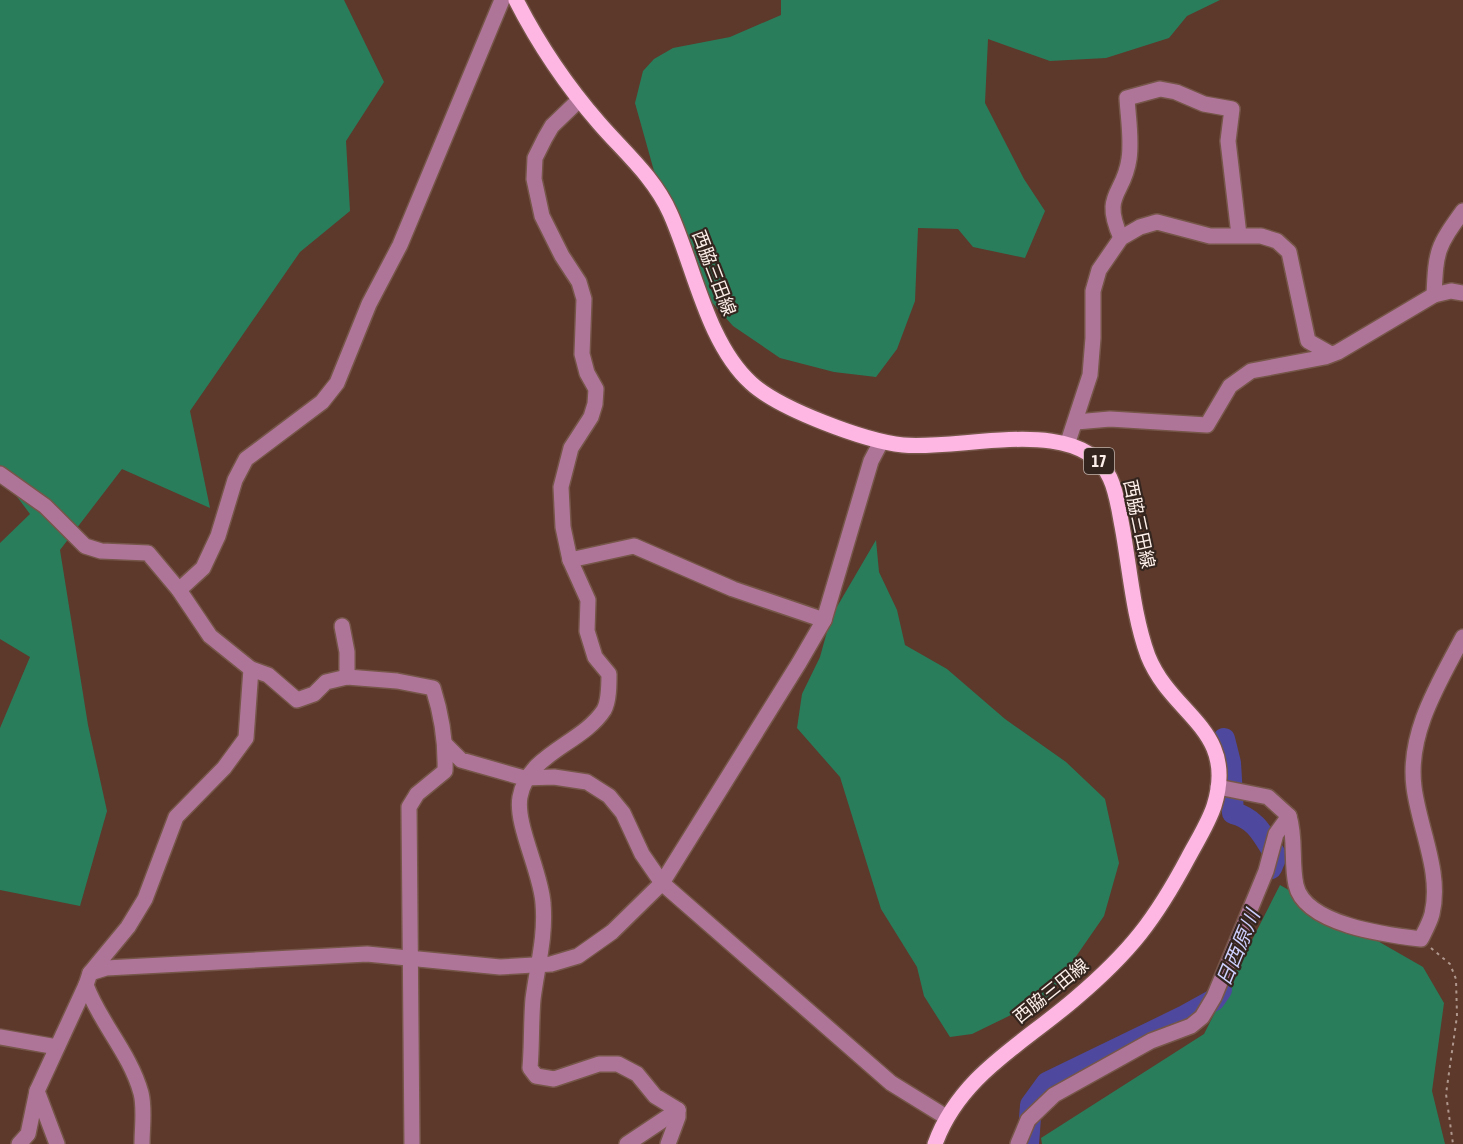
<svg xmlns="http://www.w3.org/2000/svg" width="1463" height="1144" viewBox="0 0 1463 1144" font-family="'Asap Condensed','Noto Sans JP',sans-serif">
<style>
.green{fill:#2a7d5b}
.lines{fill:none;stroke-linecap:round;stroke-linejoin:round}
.river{stroke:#4e499e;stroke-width:22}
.minor-casing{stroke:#765649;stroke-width:18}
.major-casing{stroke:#765649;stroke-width:18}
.path{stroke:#af978d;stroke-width:2;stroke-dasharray:3 4.5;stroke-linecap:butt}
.minor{stroke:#af7599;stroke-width:15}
.major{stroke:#feb7e2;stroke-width:15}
.labels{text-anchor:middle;stroke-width:4.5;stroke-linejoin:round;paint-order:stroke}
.shield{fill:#35251f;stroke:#c0b2ac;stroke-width:1.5}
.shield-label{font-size:16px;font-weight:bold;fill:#fceee9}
.street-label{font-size:18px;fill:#fceee9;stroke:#35251f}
.water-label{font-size:20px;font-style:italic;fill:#cdcffe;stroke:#35251f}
</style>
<rect width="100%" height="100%" fill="#5c392b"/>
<g class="green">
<path d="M0 0H344L384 82 346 141 350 211 300 252 190 411 210 508 122 469 60 550 88 725 107 811 80 906 0 890V728L30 657 0 639V543L30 514 0 474Z"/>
<path d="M781 0H1220L1187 16 1169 38 1106 58 1050 61 988 39 985 103 1024 179 1045 211 1025 258 973 247 958 229 918 228 915 301 897 349 876 377 834 372 780 358 733 326 703 292 661 196 635 103 643 71 654 59 673 48 730 37 781 15Z"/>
<path d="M876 540 879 572 897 610 905 645 947 669 1005 719 1066 762 1105 799 1119 863 1104 916 1048 997 972 1034 950 1037 924 996 917 967 881 909 840 777 797 728 802 694 820 657 831 617Z"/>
<path d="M1280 885 1423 967 1444 1003 1432 1091 1445 1144H1042L1041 1138 1204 1034Z"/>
</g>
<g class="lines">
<g class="river">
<path d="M1224 739 1230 763 1233 813C1257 819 1263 836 1276 856L1271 868"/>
<path d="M1028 1144 1031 1105 1047 1083 1185 1016 1214 1000 1221 990"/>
</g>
<g class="minor-casing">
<g id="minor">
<path d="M579 100 552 126 545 138 535 158 534 179 542 216 562 256 579 282 584 299 582 354 587 373 596 389 595 404 591 417 571 448 561 487 563 527 570 560 588 600 587 631 595 657 609 674C609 685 609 701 604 710 582 744 528 753 520 797 515 824 541 872 543 903 546 937 537 967 533 999 531 1022 532 1045 530 1068L536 1076 554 1079 599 1064H618L637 1074 655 1096 678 1110"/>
<path d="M1121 238C1101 193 1124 196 1129 159 1132 140 1128 117 1127 98L1160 89 1176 92 1204 104 1232 109 1228 141 1239 235"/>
<path d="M1434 295C1436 250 1437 247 1463 211"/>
<path d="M1076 422 1110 419 1207 425 1230 386 1251 371 1325 357 1338 352 1434 295 1451 291 1463 293"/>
<path d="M1068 442 1090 375 1093 338V291L1099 270 1121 238 1140 227 1157 222 1210 236H1261L1277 241 1289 252 1308 341 1331 354"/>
<path d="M0 474 45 506 85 546 101 551 148 553 179 590 210 636 251 669 268 675 297 700 314 694 326 682 347 677 397 681 433 688C442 716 446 741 445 771L417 794 409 807 412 1144"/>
<path d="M570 560 634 546 733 589 824 620"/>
<path d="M179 590 203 568 218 536 235 480 246 459 322 402 337 383 369 304 400 245 502 0"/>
<path d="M342 626 347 652V677"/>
<path d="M446 745 461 760 524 778 554 777 587 782 609 796 623 813 642 854 662 883 891 1083 946 1117"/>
<path d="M1218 787 1268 797 1289 816C1296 838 1291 862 1296 885 1305 925 1387 935 1421 939 1425 931 1430 922 1432 914 1442 872 1419 828 1414 787 1407 733 1439 683 1463 637"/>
<path d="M90 973 106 968 367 954 500 967 551 964 578 956 612 932 662 883 799 663 824 620 871 461 881 442"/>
<path d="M0 1037 57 1047"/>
<path d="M19 1144 28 1134 37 1091"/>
<path d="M57 1144 37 1091 86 985"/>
<path d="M142 1144C142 1127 145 1109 141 1093 130 1053 100 1023 86 985L90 973 128 927 145 899 176 817 224 768 246 738 251 669"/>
<path d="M627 1144 678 1110"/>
<path d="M668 1144 678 1117V1110"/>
<path d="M1018 1144 1028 1120 1054 1095 1151 1041 1191 1026 1202 1017 1214 997 1266 871 1276 834 1289 816"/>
</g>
</g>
<g class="major-casing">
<path id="major" d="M516 0C539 45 566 85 599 123 624 152 654 177 670 213 694 266 707 343 751 383 779 409 865 441 903 445 962 451 1080 413 1110 478 1117 493 1119 511 1122 526 1130 569 1133 615 1148 656 1172 716 1238 729 1214 806 1208 824 1197 841 1188 858 1155 920 1130 952 1076 998 1023 1044 960 1075 935 1144"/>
</g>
<path class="path" d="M1431 948 1450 964 1456 979 1457 1016 1446 1094 1453 1144"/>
<use href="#minor" class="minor"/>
<use href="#major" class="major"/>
</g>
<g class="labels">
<rect class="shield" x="1084" y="448" width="30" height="26" rx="4.5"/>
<g class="shield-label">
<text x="1099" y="467">17</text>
</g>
<g class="street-label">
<text transform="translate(714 273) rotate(69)" y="6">西脇三田線</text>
<text transform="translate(1139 524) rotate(78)" y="6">西脇三田線</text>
<text transform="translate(1051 991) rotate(-39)" y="6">西脇三田線</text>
</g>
<g class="water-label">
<text transform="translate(1238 948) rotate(-67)" y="7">日西原川</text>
</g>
</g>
</svg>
